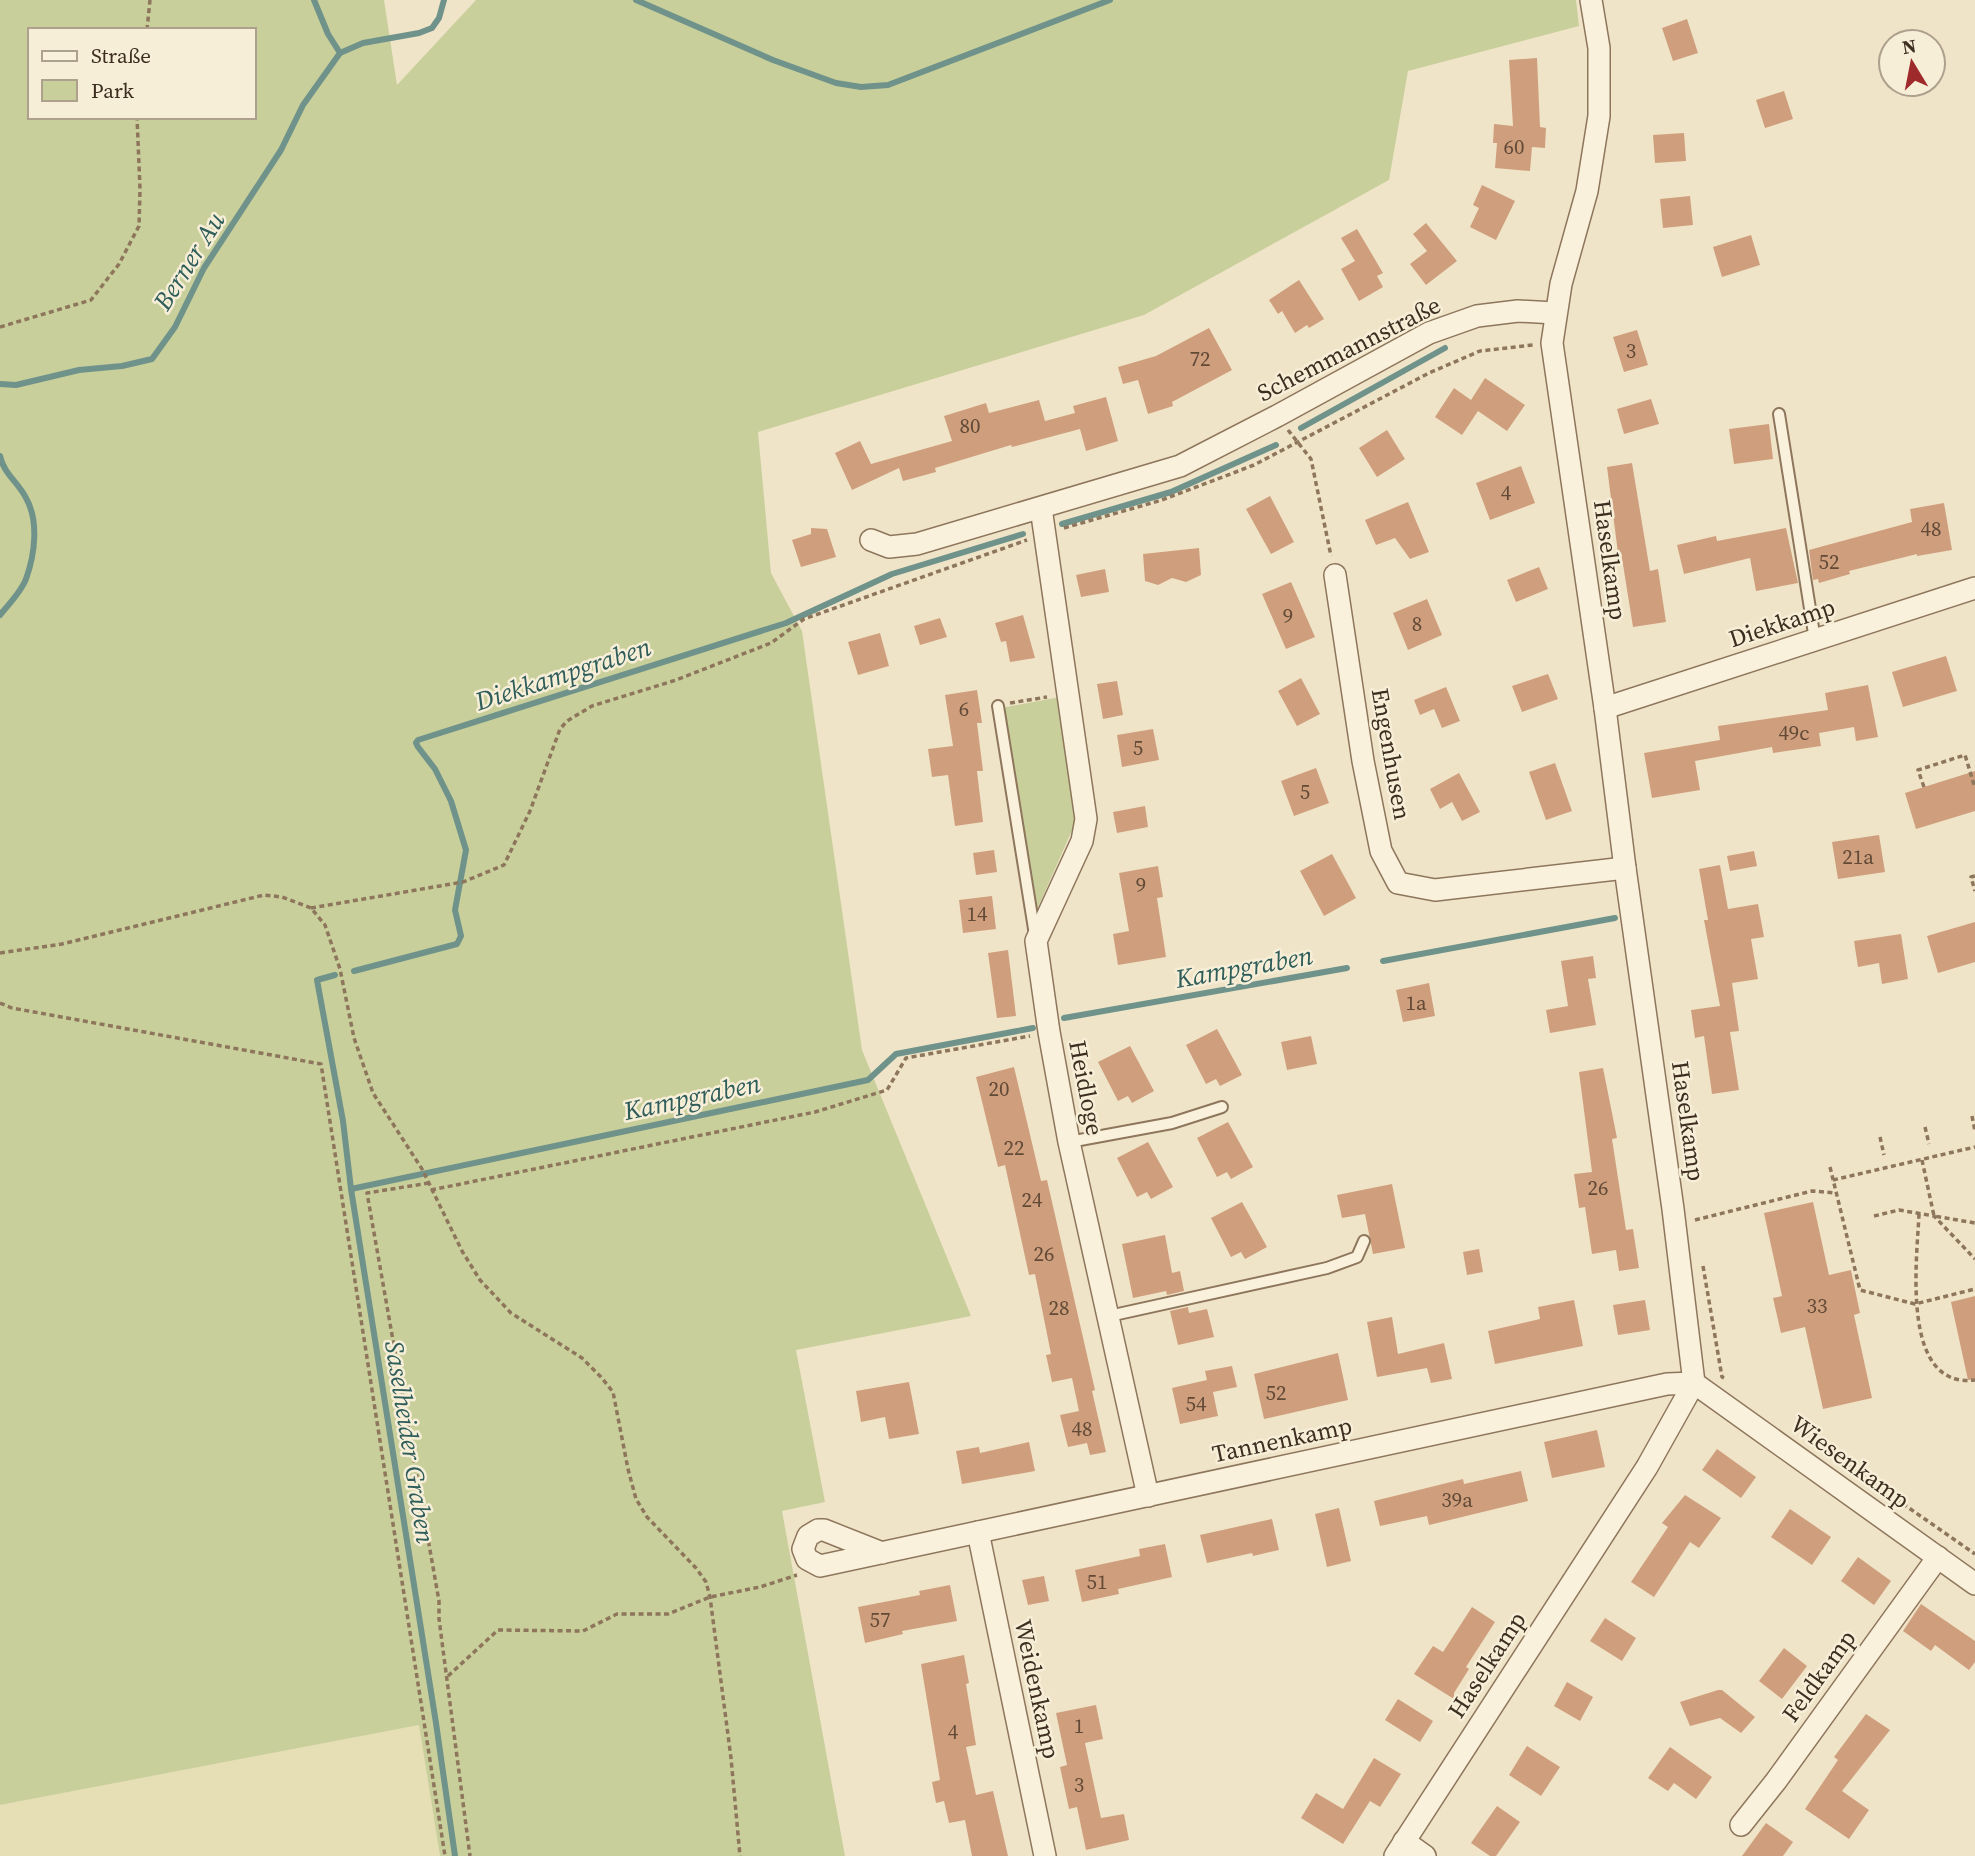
<svg xmlns="http://www.w3.org/2000/svg" width="1975" height="1856" viewBox="0 0 1975 1856" font-family="'Source Serif 4',serif">
<style>
.farmland{fill:#e6deb5}
.green{fill:#c9cf9b;fill-rule:evenodd}
.lines{fill:none;stroke-linecap:round;stroke-linejoin:round}
.stream{stroke:#6f938a;stroke-width:6}
.building{fill:#cf9f7d}
.service-casing{stroke:#8d765c;stroke-width:14}
.minor-casing{stroke:#8d765c;stroke-width:24}
.path{stroke:#8d765c;stroke-width:3.5;stroke-dasharray:5 3.5;stroke-linecap:butt}
.service{stroke:#faf1dc;stroke-width:10}
.minor{stroke:#faf1dc;stroke-width:21}
.labels{text-anchor:middle;stroke-width:5;stroke-linejoin:round;paint-order:stroke}
.number-label{font-size:21px;fill:#624a37}
.street-label{font-size:24px;fill:#3d2e20;stroke:#f7eed8}
.water-label{font-size:26px;font-style:italic;fill:#2f5d5a;stroke:#f7eed8}
</style>
<rect width="100%" height="100%" fill="#f0e4c8"/>
<path class="farmland" d="M419 1725 440 1856H0V1805Z"/>
<g class="green">
<path d="M0 0H384L397 85 476 0H1576L1579 26 1408 71 1389 180 1144 315 758 432 771 573 802 631 862 1050 971 1316 796 1350 825 1502 782 1511 845 1856H440L419 1725 0 1805ZM30 30H254V117H30Z"/>
<path d="M1060 697 1080 812 1036 912 1001 708Z"/>
</g>
<g class="lines">
<g class="stream">
<path d="M314 0 328 34 340 53"/>
<path d="M636 0 773 60 836 83 861 87 888 85 1110 0"/>
<path d="M340 53 363 43 419 33 432 28 439 18 444 0"/>
<path d="M0 384 16 385 79 370 122 366 152 359 175 327 204 268 281 150 303 105 340 53"/>
<path d="M1301 428 1445 348"/>
<path d="M0 456C4 474 18 482 26 498 39 521 35 554 26 579 21 592 9 604 0 615"/>
<path d="M1062 524 1171 492 1276 445"/>
<path d="M1383 961 1615 918"/>
<path d="M354 971 457 944 461 936 455 910 466 850 451 801 435 769 418 747 416 743 418 740 786 623 892 574 1023 534"/>
<path d="M335 975 317 980 343 1121 351 1189 436 1723 455 1856"/>
<path d="M1064 1018 1347 968"/>
<path d="M351 1189 868 1080 896 1054 1033 1028"/>
</g>
</g>
<g class="building">
<path d="M1687 19 1698 53 1673 61 1662 28Z"/>
<path d="M1537 58 1540 127 1546 128 1545 148 1532 147 1530 171 1495 168 1497 143H1493L1494 124 1513 126 1509 60Z"/>
<path d="M1784 91 1793 119 1765 128 1756 100Z"/>
<path d="M1684 133 1686 161 1655 163 1653 135Z"/>
<path d="M1482 185 1515 201 1496 240 1470 227 1479 208 1473 205Z"/>
<path d="M1690 196 1693 225 1663 228 1660 199Z"/>
<path d="M1426 223 1457 261 1426 285 1410 264 1427 251 1413 234Z"/>
<path d="M1357 229 1383 273 1377 276 1383 287 1359 301 1341 269 1355 261 1341 238Z"/>
<path d="M1751 235 1760 265 1722 277 1713 247Z"/>
<path d="M1299 280 1324 319 1309 328 1307 325 1295 333 1282 311 1278 314 1269 300Z"/>
<path d="M1209 328 1232 370 1172 402 1173 406 1148 414 1138 380 1123 384 1118 367 1156 356Z"/>
<path d="M1637 330 1648 365 1624 372 1613 337Z"/>
<path d="M1485 378 1525 405 1507 431 1478 411 1462 435 1435 417 1454 388 1471 400Z"/>
<path d="M1106 397 1118 441 1086 451 1080 429 1012 447 1011 445 935 468 936 472 903 481 899 468 852 490 835 453 860 441 871 464 952 441 944 416 986 403 989 413 1039 400 1045 421 1075 413 1073 406Z"/>
<path d="M1651 399 1659 424 1624 434 1617 409Z"/>
<path d="M1769 424 1773 459 1734 464 1729 429Z"/>
<path d="M1387 430 1405 459 1377 477 1359 448Z"/>
<path d="M1632 463 1650 571 1658 569 1666 622 1633 627 1621 552 1618 553 1607 467Z"/>
<path d="M1521 466 1535 503 1490 520 1476 483Z"/>
<path d="M1270 496 1294 542 1271 554 1246 509Z"/>
<path d="M1408 502 1429 552 1410 559 1395 538 1376 545 1365 520Z"/>
<path d="M1944 503 1952 550 1917 556V554L1849 571 1850 574 1819 583 1818 579 1813 580 1809 550 1912 522 1910 509Z"/>
<path d="M811 528 827 529 836 557 801 567 792 540 811 534Z"/>
<path d="M1786 528 1798 583 1756 591 1750 558 1684 574 1677 545 1716 536 1717 541Z"/>
<path d="M1199 548 1201 575 1186 582 1172 578 1158 585 1145 581 1143 554Z"/>
<path d="M1539 567 1548 589 1516 602 1507 580Z"/>
<path d="M1105 569 1109 592 1081 597 1076 575Z"/>
<path d="M1291 582 1315 637 1286 649 1262 594Z"/>
<path d="M1427 599 1442 635 1408 650 1393 613Z"/>
<path d="M1023 615 1035 658 1010 662 1006 641 1001 642 995 623Z"/>
<path d="M940 618 947 637 920 645 914 626Z"/>
<path d="M880 633 889 666 858 675 848 642Z"/>
<path d="M1946 656 1957 691 1903 707 1892 672Z"/>
<path d="M1548 674 1558 699 1522 712 1512 686Z"/>
<path d="M1301 678 1320 714 1297 726 1278 691Z"/>
<path d="M1117 681 1123 715 1103 719 1097 684Z"/>
<path d="M1868 685 1878 737 1856 741 1854 727 1819 733 1821 746 1773 753 1772 747 1695 761 1700 790 1652 798 1644 753 1720 740 1718 726 1828 710 1825 693Z"/>
<path d="M1446 687 1460 721 1442 728 1434 709 1420 715 1414 700Z"/>
<path d="M977 690 982 723H977L983 771H977L983 822 955 826 948 775 932 777 928 749 953 746 945 695Z"/>
<path d="M1153 729 1159 760 1122 767 1117 735Z"/>
<path d="M1555 763 1572 811 1546 820 1529 772Z"/>
<path d="M1316 768 1329 803 1294 816 1281 781Z"/>
<path d="M1975 771V811L1916 829 1905 793Z"/>
<path d="M1459 773 1480 812 1462 821 1452 802 1440 809 1430 789Z"/>
<path d="M1145 806 1148 827 1117 833 1113 812Z"/>
<path d="M1879 835 1885 872 1838 879 1832 842Z"/>
<path d="M994 850 997 872 976 875 973 853Z"/>
<path d="M1754 851 1757 866 1730 871 1727 856Z"/>
<path d="M1332 854 1356 898 1324 916 1300 871Z"/>
<path d="M1720 865 1728 909 1758 904 1764 937 1751 939 1758 979 1732 983 1739 1031 1730 1032 1739 1090 1712 1094 1704 1036 1695 1038 1691 1010 1720 1006 1704 920H1708L1699 869Z"/>
<path d="M1158 866 1163 897 1157 898 1166 957 1118 965 1113 934 1129 931 1119 873Z"/>
<path d="M992 896 996 929 963 933 959 900Z"/>
<path d="M1975 922V962L1938 973 1927 936Z"/>
<path d="M1901 934 1908 979 1882 984 1879 963 1858 967 1854 941Z"/>
<path d="M1008 950 1016 1016 997 1018 988 953Z"/>
<path d="M1593 956 1596 978 1588 979 1596 1025 1550 1033 1546 1010 1568 1006 1561 961Z"/>
<path d="M1429 983 1435 1016 1403 1022 1396 990Z"/>
<path d="M1217 1029 1242 1075 1220 1086 1216 1079 1206 1084 1186 1045Z"/>
<path d="M1311 1036 1317 1064 1287 1070 1281 1042Z"/>
<path d="M1130 1046 1154 1091 1132 1103 1128 1096 1118 1101 1098 1062Z"/>
<path d="M1014 1067 1041 1181 1047 1180 1095 1390 1092 1391 1106 1452 1090 1455 1087 1443 1068 1447 1060 1415 1079 1411 1072 1378 1052 1382 1046 1355 1051 1354 1035 1274 1029 1275 1005 1165 998 1167 976 1077Z"/>
<path d="M1603 1068 1617 1138 1612 1139 1626 1230 1633 1229 1639 1268 1619 1271 1616 1250 1592 1254 1585 1207 1579 1208 1574 1174 1592 1172 1579 1072Z"/>
<path d="M1228 1122 1253 1167 1231 1179 1227 1172 1217 1177 1197 1138Z"/>
<path d="M1148 1142 1173 1187 1151 1199 1147 1192 1137 1197 1117 1158Z"/>
<path d="M1392 1184 1405 1248 1373 1254 1365 1214 1342 1218 1337 1195Z"/>
<path d="M1242 1202 1267 1247 1245 1259 1241 1252 1231 1257 1211 1218Z"/>
<path d="M1813 1202 1829 1275 1851 1270 1860 1313 1854 1315 1872 1398 1823 1409 1805 1327 1781 1333 1773 1298 1782 1296 1764 1213Z"/>
<path d="M1165 1235 1172 1273 1180 1271 1184 1291 1167 1295 1166 1291 1133 1298 1122 1244Z"/>
<path d="M1479 1249 1483 1272 1467 1275 1463 1252Z"/>
<path d="M1975 1296V1379L1968 1380 1951 1302Z"/>
<path d="M1574 1300 1583 1346 1495 1364 1488 1331 1540 1319 1538 1307Z"/>
<path d="M1645 1300 1650 1330 1618 1335 1613 1305Z"/>
<path d="M1188 1307 1189 1313 1207 1309 1214 1337 1178 1345 1170 1311Z"/>
<path d="M1392 1317 1398 1354 1444 1343 1452 1379 1431 1383 1427 1368 1377 1377 1367 1322Z"/>
<path d="M1338 1353 1348 1400 1264 1419 1254 1374Z"/>
<path d="M1232 1366 1237 1387 1213 1392 1218 1416 1180 1424 1172 1388 1207 1380 1205 1371Z"/>
<path d="M909 1382 919 1434 889 1439 885 1417 861 1422 856 1391Z"/>
<path d="M1597 1430 1605 1467 1552 1478 1544 1442Z"/>
<path d="M1029 1442 1035 1471 962 1484 956 1451 979 1447 980 1453Z"/>
<path d="M1717 1449 1756 1477 1741 1498 1702 1470Z"/>
<path d="M1521 1471 1528 1501 1429 1525 1427 1516 1380 1526 1374 1501 1463 1479 1464 1484Z"/>
<path d="M1685 1495 1721 1518 1699 1548 1690 1542 1654 1597 1631 1582 1668 1527 1662 1523Z"/>
<path d="M1339 1508 1351 1561 1327 1567 1315 1514Z"/>
<path d="M1790 1509 1831 1537 1812 1565 1771 1537Z"/>
<path d="M1272 1519 1279 1550 1253 1556 1252 1553 1207 1563 1200 1535Z"/>
<path d="M1165 1544 1172 1577 1118 1589 1119 1594 1082 1602 1075 1570 1140 1556 1139 1549Z"/>
<path d="M1858 1557 1891 1581 1874 1605 1841 1581Z"/>
<path d="M1044 1576 1049 1601 1028 1605 1022 1580Z"/>
<path d="M950 1585 957 1621 902 1631 903 1634 865 1643 858 1607 920 1595 919 1591Z"/>
<path d="M1921 1604 1975 1641V1662L1969 1670 1935 1645 1931 1651 1903 1631Z"/>
<path d="M1472 1607 1495 1622 1466 1667 1469 1669 1454 1693V1699L1414 1674 1433 1646 1443 1652Z"/>
<path d="M1605 1618 1636 1638 1622 1661 1590 1641Z"/>
<path d="M1784 1648 1807 1666 1782 1699 1759 1681Z"/>
<path d="M964 1655 969 1683 966 1684 976 1745 966 1747 976 1795 993 1791 1008 1856H972L965 1820 949 1823 944 1801 936 1803 932 1782 940 1780 921 1664Z"/>
<path d="M1567 1682 1593 1697 1580 1721 1554 1706Z"/>
<path d="M1718 1690H1722L1755 1717 1741 1733 1720 1718 1690 1726 1680 1702Z"/>
<path d="M1398 1699 1433 1721 1420 1742 1385 1720Z"/>
<path d="M1096 1705 1103 1739 1085 1743 1101 1818 1124 1814 1129 1840 1086 1850 1077 1807 1069 1809 1060 1767 1067 1765 1056 1713Z"/>
<path d="M1866 1714 1890 1730 1842 1791 1869 1810 1849 1839 1805 1809 1838 1760 1834 1757Z"/>
<path d="M1527 1746 1560 1767 1541 1796 1509 1775Z"/>
<path d="M1670 1747 1712 1777 1696 1799 1674 1783 1668 1791 1648 1778Z"/>
<path d="M1374 1758 1401 1774 1380 1807 1370 1801 1343 1844 1301 1818 1316 1793 1343 1809Z"/>
<path d="M1497 1806 1520 1822 1496 1856H1490L1471 1843Z"/>
<path d="M1766 1823 1793 1842 1783 1856H1742Z"/>
</g>
<g class="lines">
<g class="service-casing">
<g id="service">
<path d="M1779 414 1815 640"/>
<path d="M998 706 1035 935"/>
<path d="M1069 1142 1172 1123 1222 1107"/>
<path d="M1109 1316 1327 1268 1357 1257 1364 1241"/>
</g>
</g>
<g class="minor-casing">
<g id="minor">
<path d="M1041 508 1086 819 1082 841 1036 941 1049 1032 1069 1142 1148 1496"/>
<path d="M871 540 889 547 917 544 1180 466 1277 416 1429 333 1477 316 1518 311 1555 313"/>
<path d="M1335 575 1363 761 1381 851 1398 883 1435 890 1625 868"/>
<path d="M1605 708 1975 588"/>
<path d="M1694 1383 1975 1584"/>
<path d="M978 1532 1045 1856"/>
<path d="M882 1553 824 1530H818L808 1536 803 1549 807 1559 820 1566 1667 1384 1694 1383"/>
<path d="M1741 1825 1776 1781 1938 1557"/>
<path d="M1404 1841 1425 1856"/>
<path d="M1395 1856 1647 1467 1694 1383 1673 1209 1625 868 1605 708 1552 343 1561 284 1587 191 1599 116V48L1591 0"/>
</g>
</g>
<g class="path">
<path d="M147 30 150 0"/>
<path d="M0 327 91 300 119 264 139 226 140 189 137 117"/>
<path d="M1288 430 1311 459 1331 556"/>
<path d="M1064 528 1162 500 1254 465 1429 373 1480 351 1533 345"/>
<path d="M1010 703 1047 697"/>
<path d="M1924 787 1918 770 1965 755 1975 788"/>
<path d="M1975 876 1971 877 1975 891"/>
<path d="M311 908 463 882 504 865 530 811 560 729 567 721 592 706 676 680 771 643 804 619 1027 540"/>
<path d="M0 953 62 944 264 895 282 897 311 908 325 925 340 969 354 1038 373 1093 422 1169 462 1251 480 1280 511 1313 582 1358 601 1377 613 1392 628 1469 636 1499 647 1517 696 1568 706 1582 710 1597 731 1758 740 1856"/>
<path d="M0 1003 12 1008 321 1064 445 1856"/>
<path d="M1972 1116 1975 1131"/>
<path d="M1925 1127 1929 1144"/>
<path d="M1880 1137 1884 1155"/>
<path d="M1922 1160 1934 1216 1975 1223"/>
<path d="M1830 1167 1860 1290 1915 1304 1975 1289"/>
<path d="M1833 1180 1975 1147"/>
<path d="M429 1183 367 1193 439 1601V1619L470 1856"/>
<path d="M431 1190 815 1112 887 1090 906 1058 1030 1036"/>
<path d="M1919 1214C1917 1260 1900 1389 1975 1380"/>
<path d="M1874 1216 1899 1210 1934 1216 1975 1259"/>
<path d="M1695 1220 1812 1191 1836 1193"/>
<path d="M1703 1266 1722 1377 1724 1378"/>
<path d="M1833 1455 1975 1554"/>
<path d="M448 1676 498 1630 583 1631 617 1614H668L710 1597 760 1587 797 1575"/>
</g>
<use href="#service" class="service"/>
<use href="#minor" class="minor"/>
</g>
<g class="labels">
<g class="number-label">
<text x="1514" y="154">60</text>
<text x="1631" y="358">3</text>
<text x="1200" y="366">72</text>
<text x="970" y="433">80</text>
<text x="1506" y="500">4</text>
<text x="1931" y="536">48</text>
<text x="1829" y="569">52</text>
<text x="1288" y="623">9</text>
<text x="1417" y="631">8</text>
<text x="964" y="716">6</text>
<text x="1794" y="740">49c</text>
<text x="1138" y="755">5</text>
<text x="1305" y="799">5</text>
<text x="1858" y="864">21a</text>
<text x="1141" y="892">9</text>
<text x="977" y="921">14</text>
<text x="1416" y="1010">1a</text>
<text x="999" y="1096">20</text>
<text x="1014" y="1155">22</text>
<text x="1598" y="1195">26</text>
<text x="1032" y="1207">24</text>
<text x="1044" y="1261">26</text>
<text x="1817" y="1313">33</text>
<text x="1059" y="1315">28</text>
<text x="1276" y="1400">52</text>
<text x="1196" y="1411">54</text>
<text x="1082" y="1436">48</text>
<text x="1457" y="1507">39a</text>
<text x="1097" y="1589">51</text>
<text x="880" y="1627">57</text>
<text x="1079" y="1733">1</text>
<text x="953" y="1739">4</text>
<text x="1079" y="1792">3</text>
</g>
<g class="street-label">
<text transform="translate(1349 349) rotate(-27)" y="8">Schemmannstraße</text>
<text transform="translate(1610 560) rotate(82)" y="8">Haselkamp</text>
<text transform="translate(1782 623) rotate(-18)" y="8">Diekkamp</text>
<text transform="translate(1391 754) rotate(80)" y="8">Engenhusen</text>
<text transform="translate(1086 1088) rotate(79)" y="8">Heidloge</text>
<text transform="translate(1688 1121) rotate(82)" y="8">Haselkamp</text>
<text transform="translate(1282 1440) rotate(-12)" y="8">Tannenkamp</text>
<text transform="translate(1850 1462) rotate(36)" y="8">Wiesenkamp</text>
<text transform="translate(1487 1665) rotate(-57)" y="8">Haselkamp</text>
<text transform="translate(1819 1676) rotate(-54)" y="8">Feldkamp</text>
<text transform="translate(1037 1689) rotate(78)" y="8">Weidenkamp</text>
</g>
<g class="water-label">
<text transform="translate(189 261) rotate(-58)" y="9">Berner Au</text>
<text transform="translate(563 674) rotate(-18)" y="9">Diekkampgraben</text>
<text transform="translate(1244 967) rotate(-10)" y="9">Kampgraben</text>
<text transform="translate(692 1097) rotate(-12)" y="9">Kampgraben</text>
<text transform="translate(410 1442) rotate(81)" y="9">Saselheider Graben</text>
</g>
</g>
<rect x="28" y="28" width="228" height="91" fill="#f7eed8" stroke="#ada18e" stroke-width="2"/>
<rect x="42" y="51" width="35" height="10" fill="#faf1dc" stroke="#ada18e" stroke-width="2"/>
<text x="91" y="63" font-size="21" fill="#3d2e20">Straße</text>
<rect x="42" y="80" width="35" height="21" fill="#c9cf9b" stroke="#ada18e" stroke-width="2"/>
<text x="91" y="98" font-size="21" fill="#3d2e20">Park</text>
<g transform="translate(1912 63) rotate(350)"><circle r="33" fill="#f7eed8" stroke="#ada18e" stroke-width="2"/>
<path d="M0-5L12 26L0 18L-12 26Z" fill="#9e2a2b"/>
<text y="-10" font-size="19" font-weight="bold" text-anchor="middle" fill="#3d2e20">N</text>
</g>
</svg>
